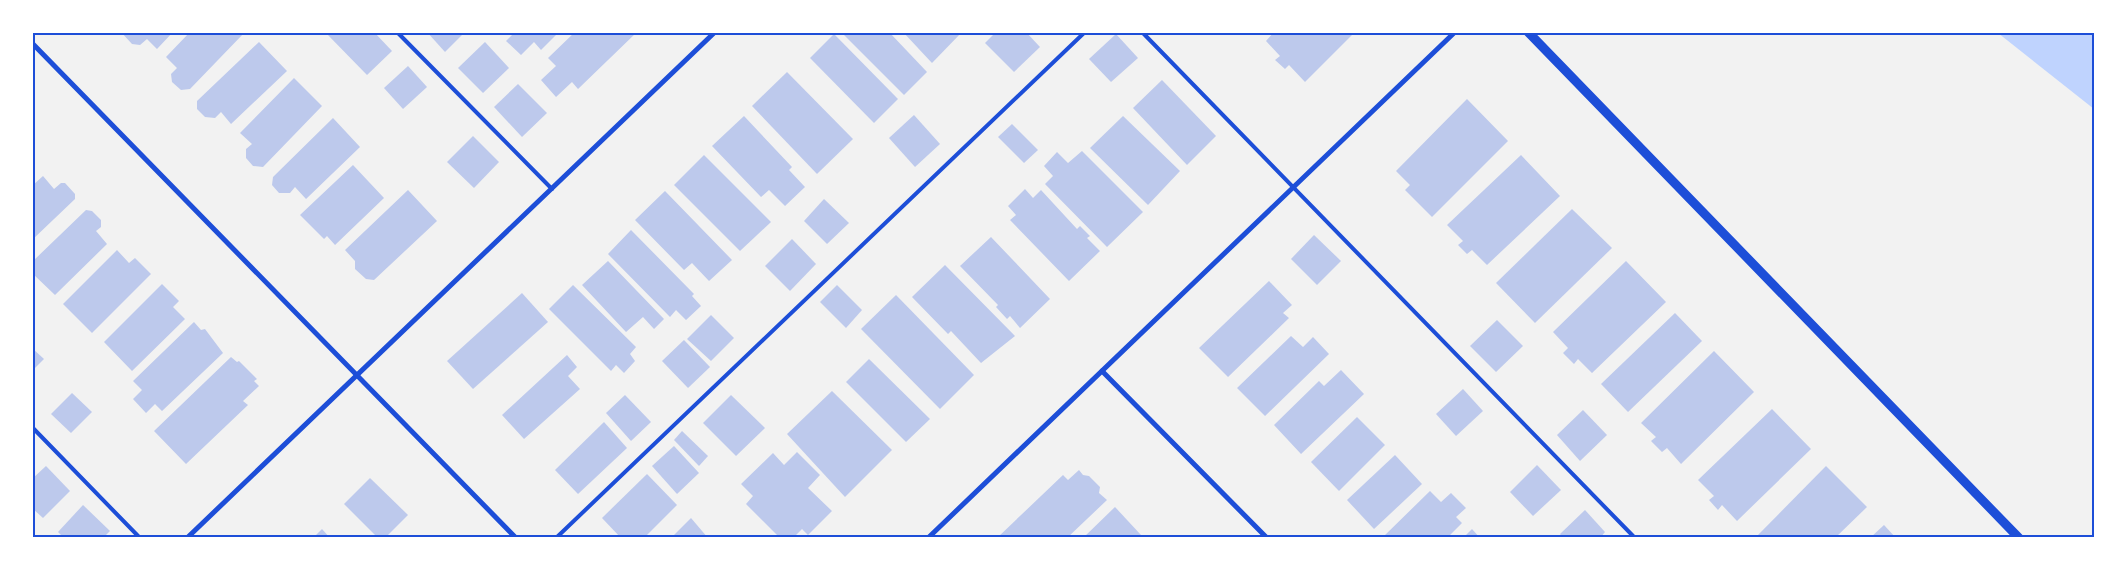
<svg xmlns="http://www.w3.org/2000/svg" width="2127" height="570" viewBox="0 0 2127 570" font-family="Helvetica,sans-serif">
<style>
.water{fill:#bfd3fe}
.building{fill:#bdc9ec}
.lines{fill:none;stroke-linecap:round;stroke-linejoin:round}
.service{stroke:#1d4ed8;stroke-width:4}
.minor{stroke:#1d4ed8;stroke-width:5}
.tertiary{stroke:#1d4ed8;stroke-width:9}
.neatline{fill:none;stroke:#1d4ed8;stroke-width:2}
</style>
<rect width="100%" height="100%" fill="#f2f2f2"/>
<path class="water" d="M1998 33H2094V109Z"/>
<g class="building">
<path d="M121 32H173L157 49 147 39 140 45 132 44Z"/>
<path d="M190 32H245L190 89 181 90 172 82 171 74 177 68 166 57Z"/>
<path d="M325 32H374L392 51 367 75Z"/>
<path d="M427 32H465L445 52Z"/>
<path d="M515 32H559L541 50 534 42 521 55 506 41Z"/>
<path d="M575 32H637L578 89 572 82 556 97 541 80 556 66 548 58Z"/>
<path d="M841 32H889L927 72 904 95Z"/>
<path d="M903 32H962L932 63Z"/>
<path d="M996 32H1026L1040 47 1014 72 985 43Z"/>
<path d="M1274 32H1355L1305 82 1289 65 1285 69 1275 60 1280 56 1266 41Z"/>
<path d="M834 34 898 99 874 123 810 58Z"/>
<path d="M1116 34 1138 58 1111 82 1089 59Z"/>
<path d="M259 42 287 71 231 124 221 112 215 118 205 117 197 109V101Z"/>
<path d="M485 42 509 68 483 93 458 68Z"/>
<path d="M408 66 427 87 403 109 384 88Z"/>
<path d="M787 72 853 139 817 174 752 106Z"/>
<path d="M294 78 322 106 263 167 253 166 246 158V149L252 144 240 133Z"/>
<path d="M1162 80 1216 136 1187 165 1133 108Z"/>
<path d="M518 84 547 113 522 137 494 107Z"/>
<path d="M1467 99 1508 141 1432 217 1405 190 1410 185 1396 171Z"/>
<path d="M914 115 940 144 915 167 889 138Z"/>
<path d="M744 116 792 167 789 170 805 187 785 206 769 190 761 197 712 146Z"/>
<path d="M1123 116 1180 171 1148 205 1090 148Z"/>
<path d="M333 118 360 147 306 199 295 187 290 193H279L272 185 273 177Z"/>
<path d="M1012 124 1038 150 1024 163 998 137Z"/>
<path d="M473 136 499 162 474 188 447 162Z"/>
<path d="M1082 151 1143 212 1107 247 1045 184 1053 176 1044 166 1057 152 1068 163Z"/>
<path d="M704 155 771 222 740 251 674 185Z"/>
<path d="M1521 155 1560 196 1487 265 1472 250 1467 254 1458 245 1463 241 1447 225Z"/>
<path d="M353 165 384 198 335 245 327 236 324 239 300 215Z"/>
<path d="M43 176 54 189 61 183H65L75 194V199L32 240V186Z"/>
<path d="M1025 189 1033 198 1041 190 1077 229 1080 226 1090 236 1087 238 1100 251 1069 281 1010 220 1016 215 1008 206Z"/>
<path d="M408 190 437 221 374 280 366 279 355 269V261L345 250Z"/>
<path d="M665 191 732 260 709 281 692 263 684 270 635 220Z"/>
<path d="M824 199 849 223 827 244 804 221Z"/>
<path d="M1572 209 1612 248 1535 323 1496 283Z"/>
<path d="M86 210 92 211 101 220V227L96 231 107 244 55 295 32 273V262Z"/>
<path d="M631 230 694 294 692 296 701 306 686 320 676 310 670 317 608 254Z"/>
<path d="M1314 235 1341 261 1317 285 1291 259Z"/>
<path d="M991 237 1050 299 1020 328 1010 316 1007 319 996 307 998 305 960 266Z"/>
<path d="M792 239 816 264 790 291 765 266Z"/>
<path d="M117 250 129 263 135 258 151 274 92 333 63 304Z"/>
<path d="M608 261 664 319 654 329 643 317 626 332 582 285Z"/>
<path d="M1626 261 1666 302 1592 373 1578 359 1574 364 1563 353 1568 348 1553 332Z"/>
<path d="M945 265 1015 336 981 363 951 331 948 334 912 297Z"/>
<path d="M1269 281 1292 305 1283 313 1289 318 1228 377 1199 348Z"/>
<path d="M162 284 179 301 173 307 185 319 132 371 104 342Z"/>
<path d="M573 285 636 347 630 354 635 361 624 373 616 365 611 371 549 309Z"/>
<path d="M837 285 862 310 846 328 820 302Z"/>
<path d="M522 293 548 322 473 389 447 361Z"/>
<path d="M896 295 974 375 940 409 861 329Z"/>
<path d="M1675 313 1702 341 1628 412 1601 384Z"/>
<path d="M711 315 734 338 711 361 687 339Z"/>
<path d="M1497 320 1523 346 1496 372 1470 346Z"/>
<path d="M194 322 201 330 205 329 223 353 162 411 155 404 146 413 133 399 142 390 133 381Z"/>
<path d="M1291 336 1303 347 1313 337 1329 354 1265 416 1237 388Z"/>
<path d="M684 340 710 367 688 388 662 361Z"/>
<path d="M32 348 44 359 32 371Z"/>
<path d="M1714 351 1754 392 1681 464 1667 448 1662 452 1651 441 1656 437 1641 423Z"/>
<path d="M567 355 577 367 568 376 580 389 524 439 502 415Z"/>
<path d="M231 357 237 362 239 361 257 379 254 381 259 386 243 401 248 405 186 464 154 431Z"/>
<path d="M869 359 930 419 906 442 846 382Z"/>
<path d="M1341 370 1364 394 1301 454 1274 425 1319 381 1324 386Z"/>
<path d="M1463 389 1483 411 1456 436 1436 414Z"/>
<path d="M832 391 892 450 845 497 787 434Z"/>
<path d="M72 393 92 412 71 433 51 414Z"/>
<path d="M625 395 651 422 631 441 606 413Z"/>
<path d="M731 395 765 428 736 456 703 423Z"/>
<path d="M1772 409 1811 449 1737 521 1722 505 1718 510 1709 500 1714 496 1698 480Z"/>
<path d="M1583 410 1607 435 1580 461 1557 435Z"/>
<path d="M1357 417 1385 445 1339 491 1311 462Z"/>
<path d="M604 422 627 448 578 494 555 470Z"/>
<path d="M682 431 708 456 699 466 674 440Z"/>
<path d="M674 446 699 473 677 494 652 466Z"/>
<path d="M797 452 820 475 808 488 832 511 808 535 802 529 793 538H780L746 504 753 496 741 484 773 453 784 465Z"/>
<path d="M1395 455 1422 484 1374 529 1347 500Z"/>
<path d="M1537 465 1561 490 1533 516 1510 492Z"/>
<path d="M46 466 70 491 43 518 32 508V479Z"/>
<path d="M1826 466 1867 507 1835 538H1755Z"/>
<path d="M1079 470 1083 475 1089 476 1100 487 1099 493 1107 500 1067 538H997L1063 475 1068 480Z"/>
<path d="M647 474 677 505 644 538H621L602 518Z"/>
<path d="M370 478 408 515 385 538H378L344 504Z"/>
<path d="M1430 491 1441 502 1451 493 1466 508 1456 517 1462 523 1447 538H1382Z"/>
<path d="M83 505 110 531 103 538H64L58 532Z"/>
<path d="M1115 507 1141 535 1139 538H1083Z"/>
<path d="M1585 510 1605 532 1600 538H1563L1560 534Z"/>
<path d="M691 518 708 538H671Z"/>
<path d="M1884 525 1896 538H1870Z"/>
<path d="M322 529 330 538H313Z"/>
<path d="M1472 529 1480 538H1463Z"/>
</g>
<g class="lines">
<g class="service">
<path d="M397 32 552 189"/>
<path d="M1142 32 1635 538"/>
<path d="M32 427 140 538"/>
<path d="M556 538 1085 32"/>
</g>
<g class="minor">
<path d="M32 43 516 538"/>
<path d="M1102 371 1267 538"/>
<path d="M187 538 715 32"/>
<path d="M928 538 1455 32"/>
</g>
<path class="tertiary" d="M1528 32 2019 538"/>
</g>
<rect width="2127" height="570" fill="none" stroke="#ffffff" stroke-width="68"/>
<rect x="34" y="34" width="2059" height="502" class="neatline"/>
</svg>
